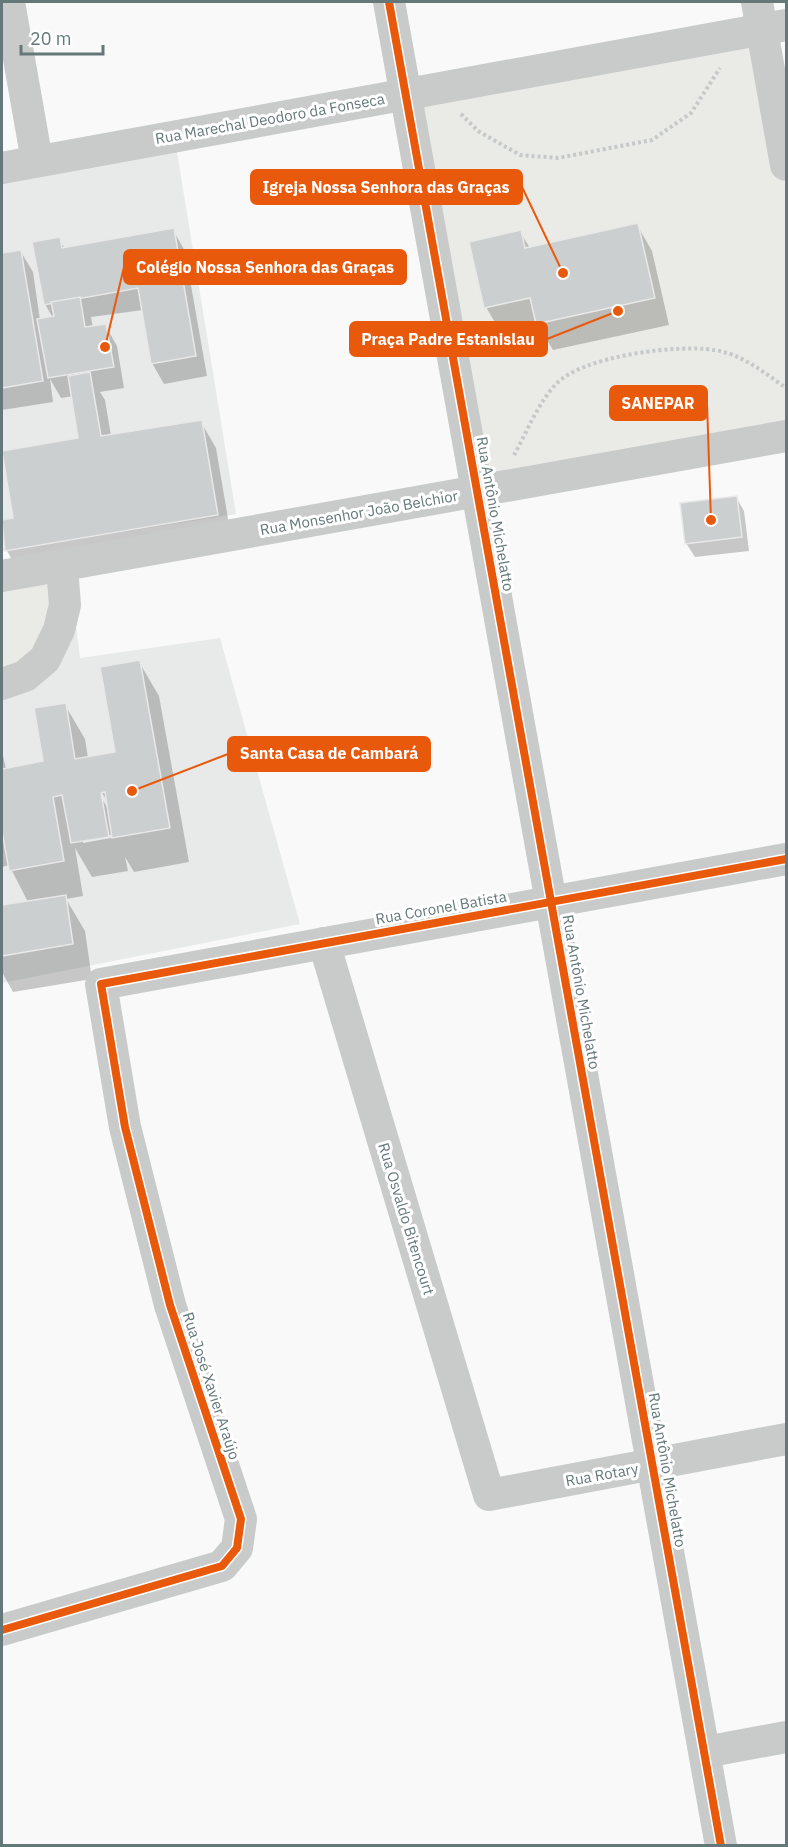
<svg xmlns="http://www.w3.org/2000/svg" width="788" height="1847" viewBox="0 0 788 1847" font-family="'IBM Plex Sans',sans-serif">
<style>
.built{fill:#e8e9e9}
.green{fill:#eaeae7}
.shadow{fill:#0003;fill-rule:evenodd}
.building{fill:#cccfcf;stroke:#e8e8e8;stroke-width:1.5}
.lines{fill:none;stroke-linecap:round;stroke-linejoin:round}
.path{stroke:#c6c9c9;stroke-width:4;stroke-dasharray:3 3;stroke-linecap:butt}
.minor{stroke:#c9caca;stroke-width:32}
.cycleway-casing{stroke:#fff;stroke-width:11}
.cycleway{stroke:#e8590c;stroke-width:8}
.labels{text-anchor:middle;stroke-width:6;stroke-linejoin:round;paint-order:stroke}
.street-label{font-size:15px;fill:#647879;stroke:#fff}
.leader{fill:none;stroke:#e8590c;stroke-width:2}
.callout-dot{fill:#e8590c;stroke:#fff;stroke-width:2}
.callout{fill:#e8590c;stroke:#e8590c;stroke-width:2}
.callout-label{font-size:16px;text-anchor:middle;font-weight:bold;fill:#fff}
</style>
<rect width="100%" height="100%" fill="#f9f9f9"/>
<g class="built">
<path d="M177 152 236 514 2 551V180Z"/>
<path d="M70 576 80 658 220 638 300 924 2 983V588Z"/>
</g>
<g class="green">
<path d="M758 35 786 191V431L482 486 409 98Z"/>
<path d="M57 571 41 652 2 674V580Z"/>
</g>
<g class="shadow">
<path d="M637 225 652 251 669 325 553 350 538 325 501 333 486 307 520 232 530 248Z"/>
<path d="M173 230 185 251 207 376 164 384 152 363 143 310 91 317 93 328 105 325 117 346 124 388 100 392 105 400 111 436 201 422 216 448 232 542 22 577 7 551 2 522 14 519 80 439 73 396 61 398 50 379 53 402 2 410V255L21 252 33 272 40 320 53 318 45 304 59 239 65 249Z"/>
<path d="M736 497 744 511 749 551 695 557 686 543Z"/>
<path d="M139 662 159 696 189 862 134 872 125 857 128 871 92 877 75 848 83 896 66 899 85 931 92 979 13 992 2 972V906L28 902 9 865 2 867V751L6 769 45 763 65 705 85 739 88 758 116 753ZM98 786 108 803V809L96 788ZM116 834V837L83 843V840Z"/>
</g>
<g class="building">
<path d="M638 223 655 298 536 324 530 298 484 308 469 242 521 230 525 248Z"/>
<path d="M174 228 196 356 151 364 138 288 44 305 32 242 60 237 62 248Z"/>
<path d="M21 250 43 381 2 388V253Z"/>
<path d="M80 297 85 327 106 324 114 367 48 378 37 319 54 316 51 302Z"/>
<path d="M90 372 101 436 202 420 218 515 5 551 2 520 13 518 2 451 78 438 68 376Z"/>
<path d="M737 496 742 537 685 544 680 503Z"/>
<path d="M140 660 170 828 112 838 105 792 101 793 109 837 71 843 62 795 53 797 64 861 9 871 2 831V769L43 761 34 708 66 703 75 759 115 752 100 667Z"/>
<path d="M66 895 73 944 2 956V905Z"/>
</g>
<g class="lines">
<g class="path">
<path d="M461 114 478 131 520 155 558 158 652 140 691 113 720 68"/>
<path d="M514 455C527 432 538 403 556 384 583 356 676 344 714 350 740 353 765 373 786 388"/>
</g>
<g class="minor">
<path d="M9 2 37 161"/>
<path d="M389 2 721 1846"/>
<path d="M757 2 786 165"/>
<path d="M2 168 786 25"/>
<path d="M2 576 786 436"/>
<path d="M2 684 25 676 45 659 59 630 65 605 62 567"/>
<path d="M324 943 489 1495 786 1439"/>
<path d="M2 1630 222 1566 237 1548 241 1519 170 1305 125 1127 101 984 786 859"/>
<path d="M705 1752 786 1737"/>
</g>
<g class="cycleway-casing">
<g id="cycleway">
<path d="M389 2 721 1846"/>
<path d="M2 1630 222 1566 237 1548 241 1519 170 1305 125 1127 101 984 786 859"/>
</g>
</g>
<use href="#cycleway" class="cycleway"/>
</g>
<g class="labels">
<g class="street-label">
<text transform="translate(270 119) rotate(-10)" y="5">Rua Marechal Deodoro da Fonseca</text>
<text transform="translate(359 513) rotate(-10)" y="5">Rua Monsenhor João Belchior</text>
<text transform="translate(495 514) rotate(80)" y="5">Rua Antônio Michelatto</text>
<text transform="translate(441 908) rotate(-10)" y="5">Rua Coronel Batista</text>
<text transform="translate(581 992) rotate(80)" y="5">Rua Antônio Michelatto</text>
<text transform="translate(406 1219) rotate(73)" y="5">Rua Osvaldo Bitencourt</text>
<text transform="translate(211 1386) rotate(72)" y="5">Rua José Xavier Araújo</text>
<text transform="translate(667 1470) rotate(80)" y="5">Rua Antônio Michelatto</text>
<text transform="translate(602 1475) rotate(-10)" y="5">Rua Rotary</text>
</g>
</g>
<path class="leader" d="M563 273L522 187M105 347L124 267M618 311L547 339M711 520L707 403M132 791L228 754"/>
<g class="callout-dot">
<circle cx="563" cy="273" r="6"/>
<circle cx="105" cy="347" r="6"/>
<circle cx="618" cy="311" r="6"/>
<circle cx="711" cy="520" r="6"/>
<circle cx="132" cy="791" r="6"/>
</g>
<g class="callout">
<rect x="251" y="170" width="271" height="34" rx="6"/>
<rect x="124" y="250" width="282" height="34" rx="6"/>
<rect x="350" y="322" width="197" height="34" rx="6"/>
<rect x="610" y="386" width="97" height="34" rx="6"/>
<rect x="228" y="737" width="202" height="34" rx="6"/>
</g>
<g class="callout-label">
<text x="386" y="193">Igreja Nossa Senhora das Graças</text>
<text x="265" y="273">Colégio Nossa Senhora das Graças</text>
<text x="448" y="345">Praça Padre Estanislau</text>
<text x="658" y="409">SANEPAR</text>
<text x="329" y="759">Santa Casa de Cambará</text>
</g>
<rect width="788" height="1847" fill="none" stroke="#647879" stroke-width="6"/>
<path d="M21 45v9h82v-9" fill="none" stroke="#647879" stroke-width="3"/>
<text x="30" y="45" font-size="18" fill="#647879" stroke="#ffffff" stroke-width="4.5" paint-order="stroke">20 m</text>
</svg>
